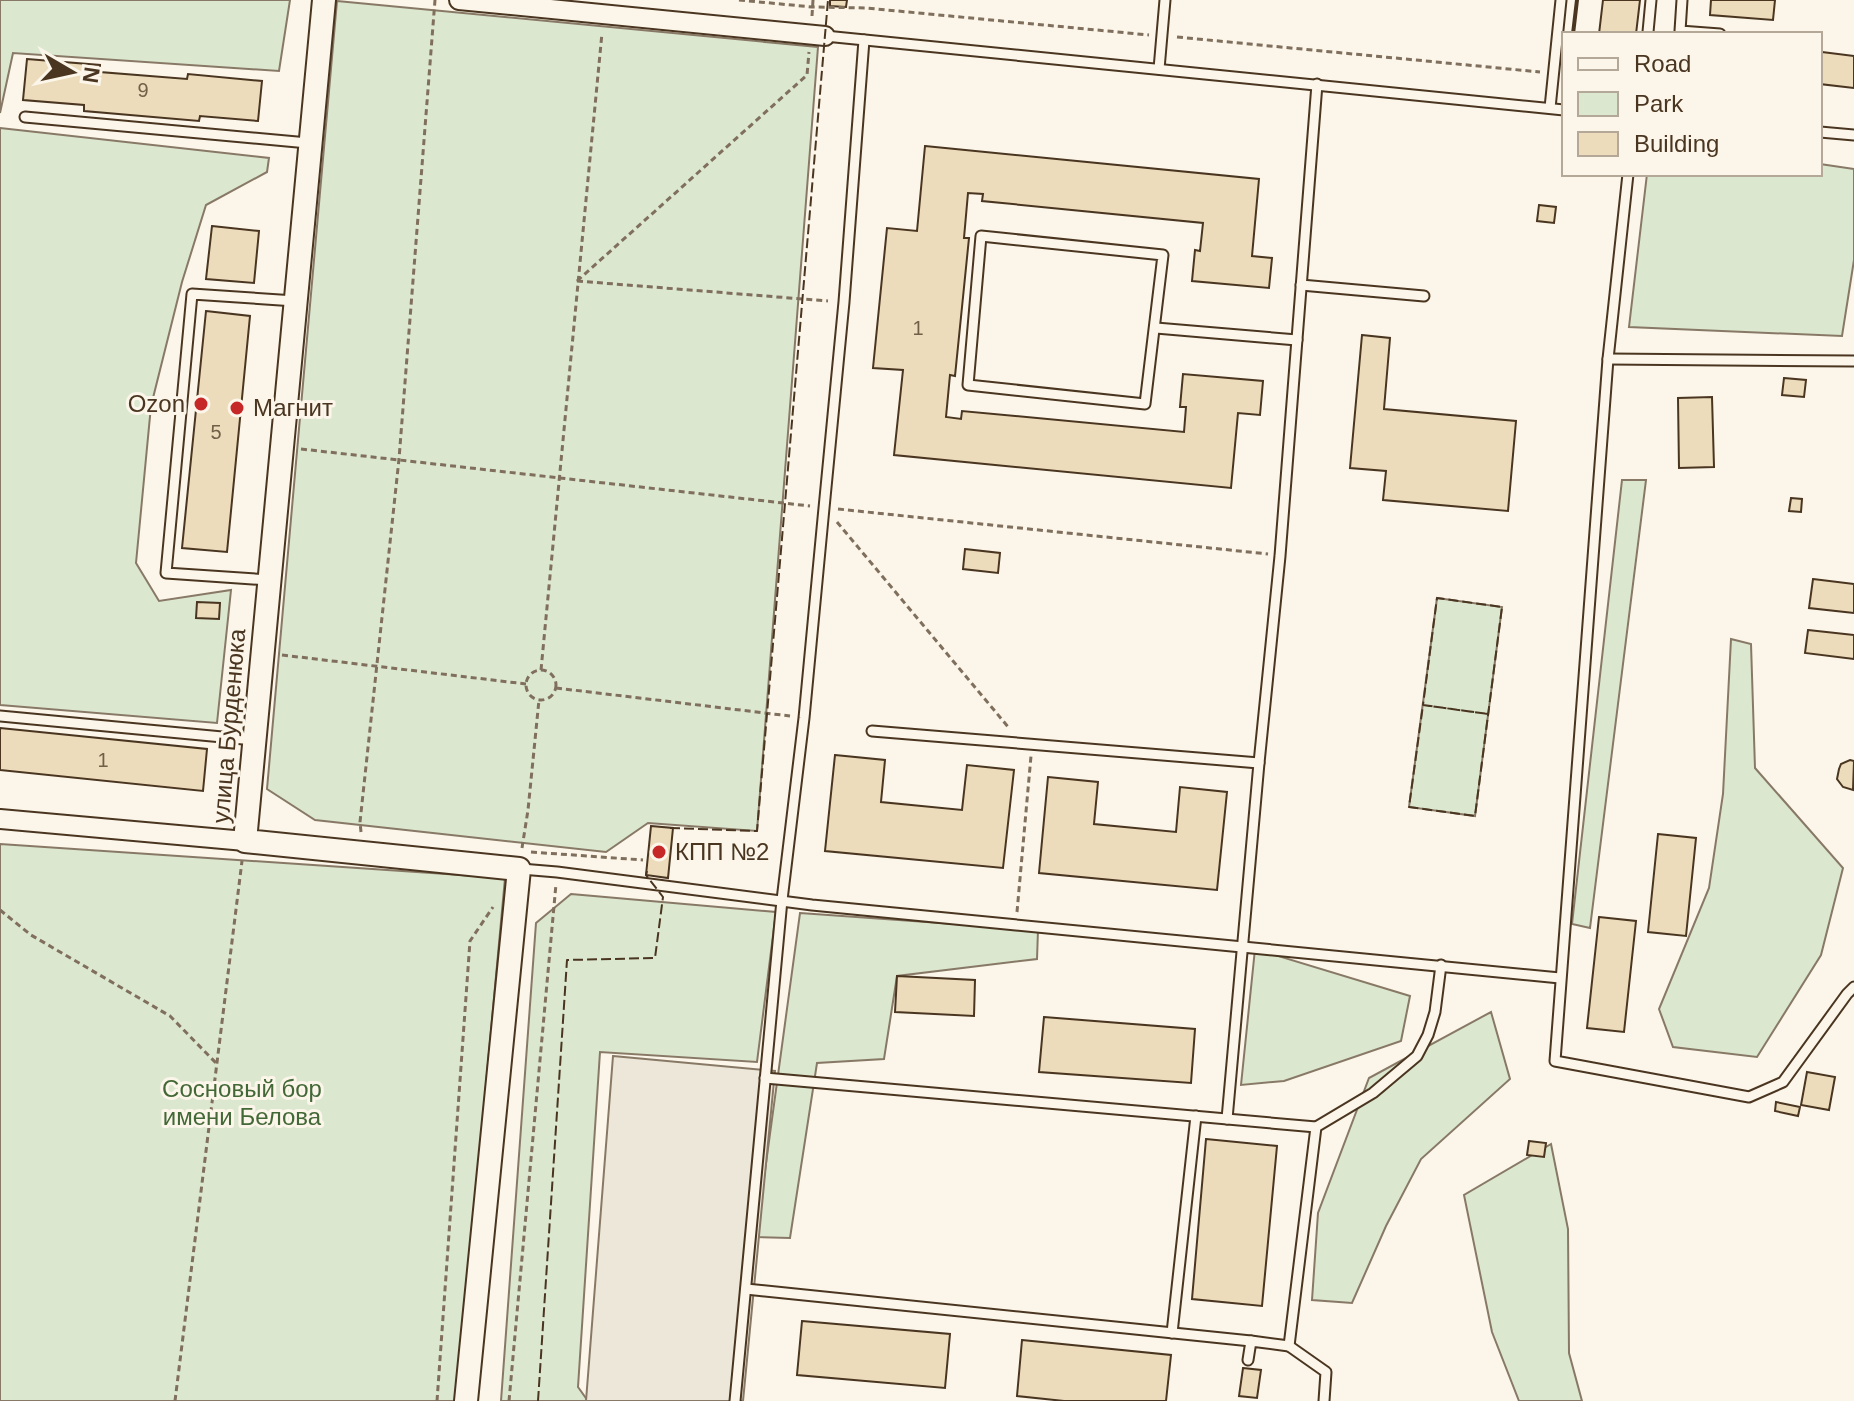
<svg xmlns="http://www.w3.org/2000/svg" width="1854" height="1401" viewBox="0 0 1854 1401" font-family="Arial,sans-serif">
<style>
.green{fill:#dce7d0;stroke:#887966;stroke-width:2}
.parking{fill:#ede7d9;stroke:#887966;stroke-width:2}
.building{fill:#ecdcbc;stroke:#4a3520;stroke-width:2}
.lines{fill:none;stroke-linecap:round;stroke-linejoin:round}
.service-casing{stroke:#4a3520;stroke-width:13}
.minor-casing{stroke:#4a3520;stroke-width:22}
.tertiary-casing{stroke:#4a3520;stroke-width:26}
.path{stroke:#7f6f5c;stroke-width:3;stroke-dasharray:6 4;stroke-linecap:butt}
.service{stroke:#fbf6e9;stroke-width:9}
.minor{stroke:#fbf6e9;stroke-width:18}
.tertiary{stroke:#fbf6e9;stroke-width:22}
.fence{stroke:#4a3520;stroke-width:2;stroke-dasharray:10 4;stroke-linecap:butt}
.wall{stroke:#4a3520;stroke-width:4}
.poi-dot{fill:#c62828;stroke:#fbf6e9;stroke-width:3}
.labels{text-anchor:middle;stroke-width:6;stroke-linejoin:round;paint-order:stroke}
.number-label{font-size:20px;fill:#725f47}
.poi-label{font-size:24px;fill:#4a3520;stroke:#fbf6e9;text-anchor:start}
.street-label{font-size:24px;fill:#4a3520;stroke:#fbf6e9}
.park-label{font-size:24px;fill:#436837;stroke:#fbf6e9}
</style>
<rect width="100%" height="100%" fill="#fbf6e9"/>
<g class="green">
<path d="M0 0H290L279 71 13 53 0 113Z"/>
<path d="M337 1 818 47 757 831 648 823 606 852 315 820 267 789Z"/>
<path d="M0 128 269 158 267 172 206 205 182 282 151 406 136 563 159 601 231 590 217 723 0 705Z"/>
<path d="M1820 164 1854 169V260L1842 336 1629 327 1647 174H1820Z"/>
<path d="M1622 480H1646L1590 928 1572 924Z"/>
<path d="M1437 598 1502 607 1475 816 1409 807Z"/>
<path d="M1731 639 1751 644 1755 768 1843 868 1821 955 1757 1057 1673 1047 1659 1009 1709 888 1723 794Z"/>
<path d="M0 844 505 878 457 1401H0Z"/>
<path d="M571 894 776 912 757 1062 600 1052 578 1387 588 1401H501L536 923Z"/>
<path d="M800 913 1038 930 1037 959 897 976 884 1059 817 1063 790 1238 756 1237Z"/>
<path d="M1255 949 1410 996 1401 1041 1284 1081 1241 1085Z"/>
<path d="M1491 1012 1510 1079 1421 1159 1386 1226 1352 1303 1312 1300 1318 1213 1369 1078Z"/>
<path d="M1551 1144 1568 1229 1569 1353 1582 1401H1519L1492 1332 1464 1195Z"/>
</g>
<path class="parking" d="M613 1056 775 1071 743 1401H586Z"/>
<g class="building">
<path d="M830 0H847L846 7 830 6Z"/>
<path d="M1603 0H1640L1636 34H1599Z"/>
<path d="M1711 0H1775L1773 20 1710 15Z"/>
<path d="M1822 52 1854 56V88L1820 84Z"/>
<path d="M27 59 100 65V72L187 79 188 74 262 81 258 121 200 116 199 121 84 111V105L23 100Z"/>
<path d="M925 146 1259 179 1252 256 1272 258 1269 288 1192 281 1195 250 1200 251 1203 223 982 201 983 194 968 193 964 238H969L955 376 950 375 946 417 961 419 962 411 1184 432 1186 407H1180L1183 374 1263 381 1260 415 1238 413 1231 488 894 455 903 370 873 368 887 228 917 231Z"/>
<path d="M1539 205 1556 207 1554 223 1537 221Z"/>
<path d="M212 226 259 231 254 283 206 279Z"/>
<path d="M206 311 250 316 227 552 182 548Z"/>
<path d="M1362 335 1390 338 1384 409 1516 421 1508 511 1383 500 1386 471 1350 468Z"/>
<path d="M1784 378 1806 380 1804 397 1782 395Z"/>
<path d="M1712 397 1714 467 1679 468 1678 398Z"/>
<path d="M1791 498 1802 499 1801 512 1789 511Z"/>
<path d="M965 549 1000 553 998 573 963 569Z"/>
<path d="M1813 579 1854 584V613L1809 608Z"/>
<path d="M197 602 220 603 219 619 196 618Z"/>
<path d="M1808 630 1854 635V659L1805 653Z"/>
<path d="M0 728 207 749 203 791 0 770Z"/>
<path d="M835 755 885 760 881 802 962 810 967 765 1014 770 1003 868 825 851Z"/>
<path d="M1850 760 1854 761 1853 790 1843 787 1837 779 1839 769 1841 764Z"/>
<path d="M1048 777 1098 782 1094 824 1176 832 1180 787 1227 792 1217 890 1039 873Z"/>
<path d="M651 826 673 828 668 878 646 875Z"/>
<path d="M1658 834 1696 838 1686 936 1648 932Z"/>
<path d="M1599 917 1636 921 1624 1032 1587 1028Z"/>
<path d="M897 976 975 980 974 1016 895 1012Z"/>
<path d="M1044 1017 1195 1029 1191 1083 1039 1072Z"/>
<path d="M1807 1072 1835 1077 1829 1110 1801 1105Z"/>
<path d="M1776 1102 1800 1107 1798 1116 1775 1111Z"/>
<path d="M1206 1139 1277 1146 1262 1306 1192 1299Z"/>
<path d="M1529 1141 1546 1143 1544 1157 1527 1155Z"/>
<path d="M802 1321 950 1334 945 1388 797 1375Z"/>
<path d="M1022 1340 1171 1355 1166 1401H1064L1017 1396Z"/>
<path d="M1243 1368 1261 1370 1257 1398 1239 1396Z"/>
</g>
<g class="lines">
<g class="service-casing">
<g id="service">
<path d="M1682 0 1680 31 1720 34"/>
<path d="M1648 32 1651 0"/>
<path d="M825 36 1564 110"/>
<path d="M1159 69 1165 0"/>
<path d="M1550 108 1561 0"/>
<path d="M25 117 308 143"/>
<path d="M1820 132 1854 135"/>
<path d="M1628 174 1608 359 1555 1061 1749 1097 1783 1082 1847 994 1854 987"/>
<path d="M981 236 1163 255 1145 404 968 385Z"/>
<path d="M1301 285 1424 296"/>
<path d="M1156 328 1297 340"/>
<path d="M1608 359 1854 361"/>
<path d="M269 580 166 573 192 294 295 301"/>
<path d="M0 716 254 740"/>
<path d="M872 731 1259 763"/>
<path d="M521 869 557 872 812 905 1560 978"/>
<path d="M765 1078 1316 1127"/>
<path d="M1227 1119 1259 763 1280 556 1317 84"/>
<path d="M746 1289 1251 1341"/>
<path d="M1172 1333 1196 1116"/>
<path d="M1289 1346 1326 1372 1324 1401"/>
<path d="M1248 1360 1251 1341 1289 1346 1316 1127 1373 1093 1417 1056 1428 1035 1435 1012 1441 965"/>
<path d="M735 1401 782 900 804 718 824 508 844 302 864 40"/>
</g>
</g>
<g class="minor-casing">
<g id="minor">
<path d="M459 0 825 36"/>
<path d="M0 819 245 841"/>
</g>
</g>
<g class="tertiary-casing">
<path id="tertiary" d="M324 0 245 841 519 869 466 1401"/>
</g>
<g class="path">
<path d="M739 0 812 7 866 8 1149 35"/>
<path d="M812 16 813 0"/>
<path d="M1177 37 1540 72"/>
<path d="M577 281 807 75 809 52"/>
<path d="M577 281 828 301"/>
<path d="M301 449 810 506"/>
<path d="M838 509 1268 554"/>
<path d="M837 522 1009 728"/>
<path d="M282 655 526 684"/>
<path d="M541 670 602 33"/>
<circle cx="541" cy="685" r="15"/>
<path d="M556 688 790 716"/>
<path d="M361 832 360 822 399 459 435 0"/>
<path d="M522 848 528 810 539 700"/>
<path d="M531 852 643 860"/>
<path d="M0 910 31 935 170 1016 217 1064"/>
<path d="M1017 912 1031 756"/>
<path d="M175 1401 242 861"/>
<path d="M437 1401 470 941 493 907"/>
<path d="M509 1401 556 884"/>
</g>
<use href="#service" class="service"/>
<use href="#minor" class="minor"/>
<use href="#tertiary" class="tertiary"/>
<g class="fence">
<path d="M1488 714 1423 705 1409 807 1475 816 1502 607 1437 598 1423 705 1488 714"/>
<path d="M670 828 757 831 828 0"/>
<path d="M538 1401 567 960 655 958 663 897 646 875 647 871"/>
</g>
<path class="wall" d="M1573 34 1577 0"/>
</g>
<g class="poi-dot">
<circle cx="201" cy="404" r="8"/>
<circle cx="237" cy="408" r="8"/>
<circle cx="659" cy="852" r="8"/>
</g>
<g class="labels">
<g class="number-label">
<text x="143" y="97">9</text>
<text x="918" y="335">1</text>
<text x="216" y="439">5</text>
<text x="103" y="767">1</text>
</g>
<g class="poi-label">
<text x="185" y="412" text-anchor="end">Ozon</text>
<text x="253" y="416">Магнит</text>
<text x="675" y="860">КПП №2</text>
</g>
<g class="street-label">
<text transform="translate(229 726) rotate(-85)" y="8">улица Бурденюка</text>
</g>
<g class="park-label">
<text x="242" y="1097">Сосновый бор<tspan x="242" dy="28">имени Белова</tspan></text>
</g>
</g>
<rect x="1562" y="32" width="260" height="144" fill="#fbf6e9" stroke="#b4a999" stroke-width="2"/>
<rect x="1578" y="58" width="40" height="12" fill="#fbf6e9" stroke="#b4a999" stroke-width="2"/>
<text x="1634" y="72" font-size="24" fill="#4a3520">Road</text>
<rect x="1578" y="92" width="40" height="24" fill="#dce7d0" stroke="#b4a999" stroke-width="2"/>
<text x="1634" y="112" font-size="24" fill="#4a3520">Park</text>
<rect x="1578" y="132" width="40" height="24" fill="#ecdcbc" stroke="#b4a999" stroke-width="2"/>
<text x="1634" y="152" font-size="24" fill="#4a3520">Building</text>
<g transform="translate(72 72) rotate(99)" stroke="#fbf6e9" stroke-width="6" paint-order="stroke">
<path d="M0-6L14 30L0 20L-14 30Z" fill="#4a3520"/>
<text y="-12" font-size="22" font-weight="bold" text-anchor="middle" fill="#4a3520">N</text>
</g>
</svg>
